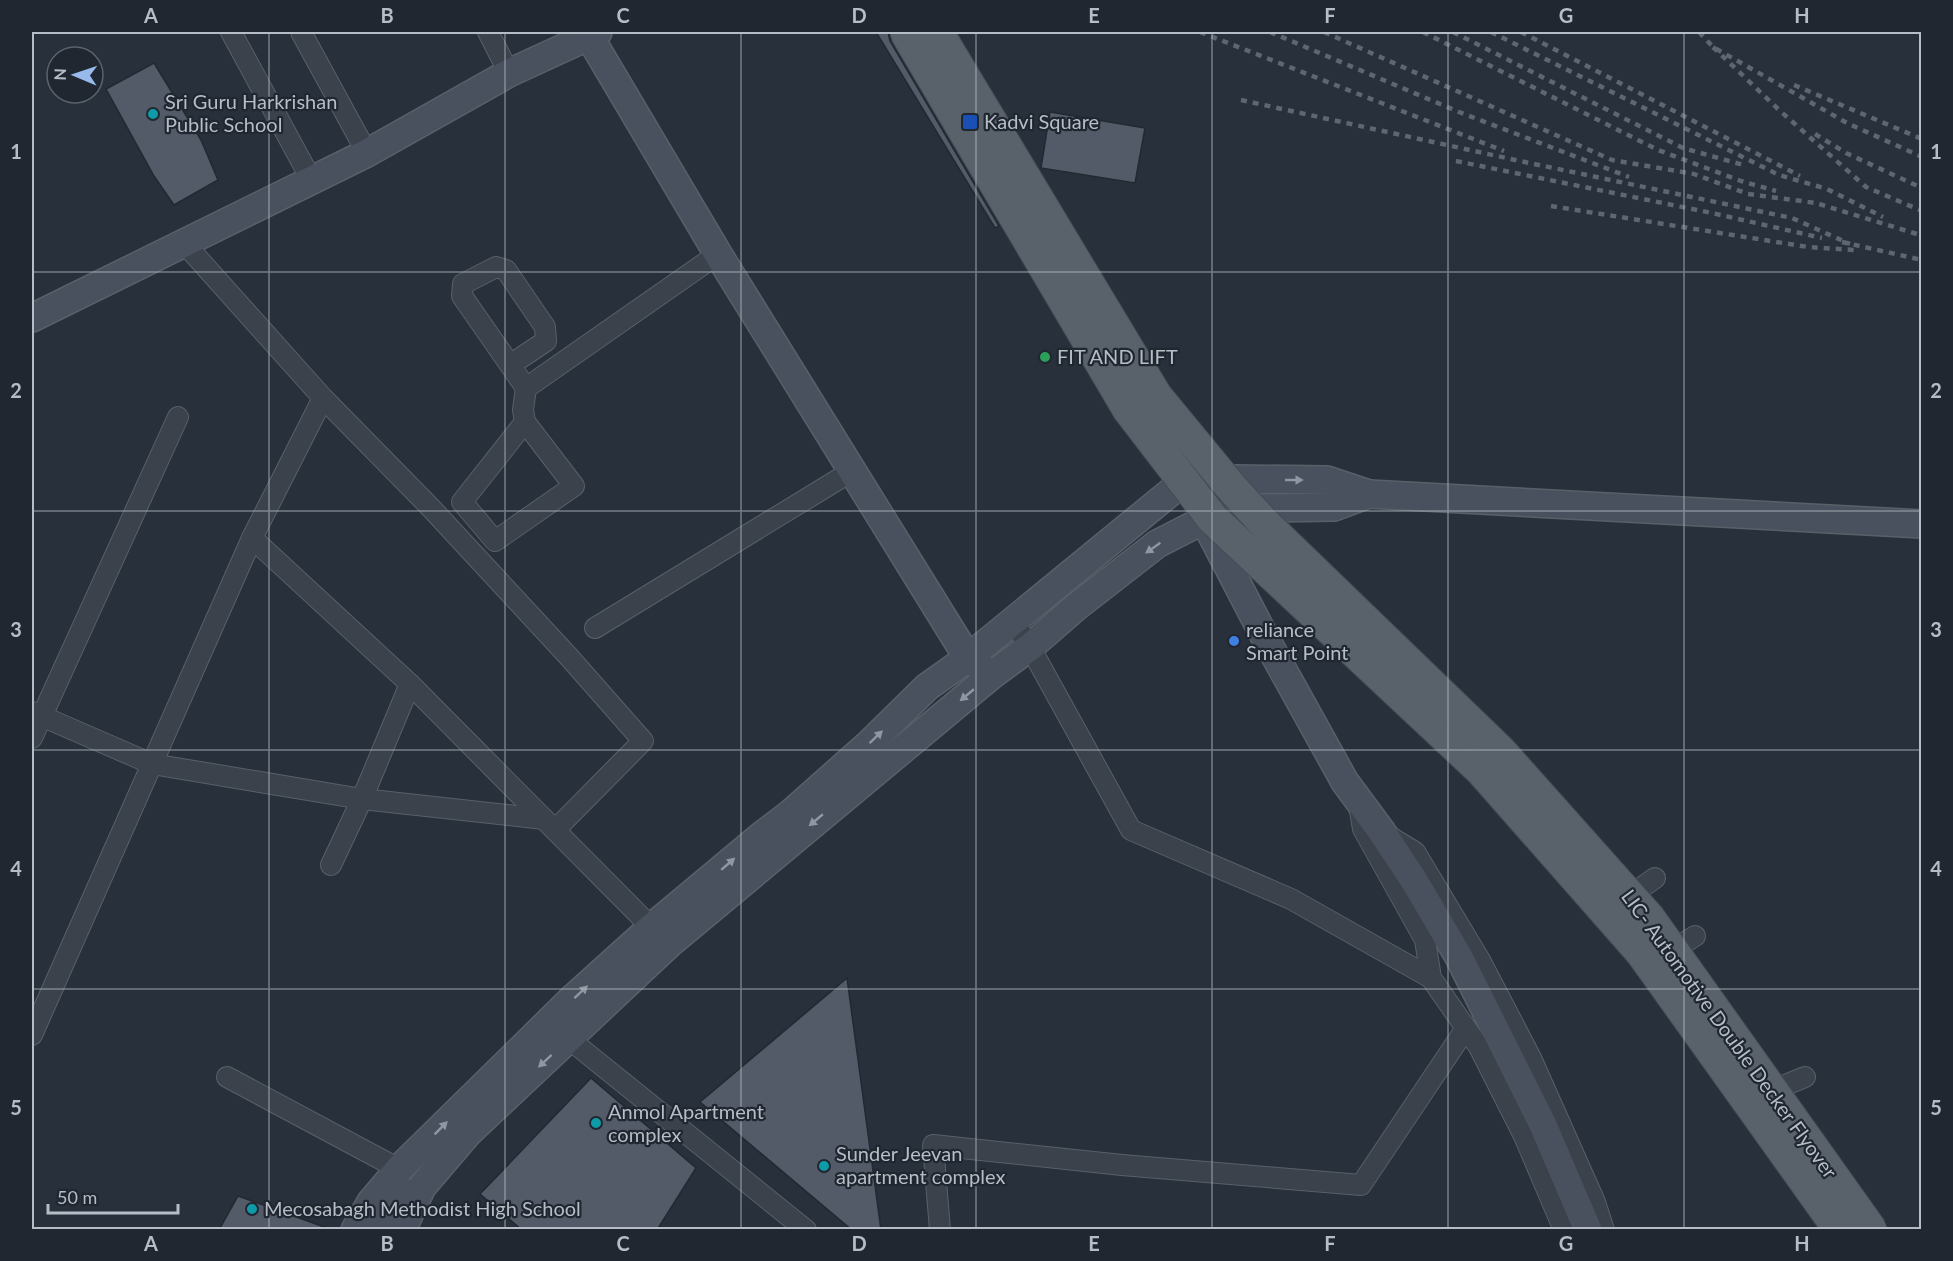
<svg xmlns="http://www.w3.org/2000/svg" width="1953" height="1261" viewBox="0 0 1953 1261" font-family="Lato,sans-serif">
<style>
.building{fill:#535b68;stroke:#222932;stroke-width:1.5}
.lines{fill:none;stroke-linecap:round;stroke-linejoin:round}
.street-casing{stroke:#596069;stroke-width:22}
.secondary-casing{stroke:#596069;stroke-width:30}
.street{stroke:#3b424b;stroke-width:20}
.secondary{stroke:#49515e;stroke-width:27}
.rail{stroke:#5d6672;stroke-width:4.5;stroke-dasharray:6 6;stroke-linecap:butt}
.primary-bridge-casing{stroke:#444b54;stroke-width:34;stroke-linecap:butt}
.primary-bridge{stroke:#59616b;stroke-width:32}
.oneway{fill:#9097a2}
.grid{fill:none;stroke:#b7bdc6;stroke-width:1.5;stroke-opacity:0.55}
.culture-dot{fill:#0f9aa8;stroke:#202730;stroke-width:2}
.transit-dot{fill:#1a4fb4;stroke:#202730;stroke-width:2}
.leisure-dot{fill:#2e9e5b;stroke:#202730;stroke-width:2}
.shop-dot{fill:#3f7fe0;stroke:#202730;stroke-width:2}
.labels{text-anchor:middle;stroke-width:4.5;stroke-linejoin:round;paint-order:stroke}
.poi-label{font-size:20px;fill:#b7bdc6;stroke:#202730;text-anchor:start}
.street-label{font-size:20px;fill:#b7bdc6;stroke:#202730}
.neatline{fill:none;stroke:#b7bdc6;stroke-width:2}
.grid-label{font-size:20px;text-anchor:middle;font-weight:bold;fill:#b7bdc6}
</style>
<rect width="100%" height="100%" fill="#27303b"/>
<g class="building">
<path d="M876 32H888L890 41 999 226 995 228Z"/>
<path d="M154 63 201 140 218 180 174 205 154 176 106 89Z"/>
<path d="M1050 112 1145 128 1135 183 1041 168Z"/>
<path d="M847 978 881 1230H852L700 1102Z"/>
<path d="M591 1078 696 1168 657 1230H522L480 1194Z"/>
<path d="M238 1196 327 1228V1230H219Z"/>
</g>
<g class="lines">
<g class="street-casing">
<g id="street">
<path d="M231 32 312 181"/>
<path d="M301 32 367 153"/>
<path d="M488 32 509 73"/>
<path d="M185 244 323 398 431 508 569 657 643 741 555 830"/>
<path d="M510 365 462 296 463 284 496 267 506 270 545 327 546 341 510 365 526 388 523 410 525 422 574 486 495 541 462 502 525 422"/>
<path d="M526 388 718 254"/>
<path d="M252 538 323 398"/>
<path d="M1013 621 1030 647 1131 830 1291 899 1431 978"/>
<path d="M595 628 852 471"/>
<path d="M32 712 152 764 362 799 544 819"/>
<path d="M32 738 178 417"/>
<path d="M1359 805 1363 829 1425 940 1431 978 1479 1047 1524 1136 1564 1230"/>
<path d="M1387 835 1415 852 1481 962 1531 1058 1595 1202 1604 1230"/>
<path d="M331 865 362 799 410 684"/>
<path d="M1641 888 1655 878"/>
<path d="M1684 943 1695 936"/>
<path d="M32 1035 252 538 410 684 660 936"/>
<path d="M569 1039 806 1230"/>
<path d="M227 1077 399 1169"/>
<path d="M1783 1086 1805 1077"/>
<path d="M940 1230 933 1145 1122 1165 1361 1185 1466 1028"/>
</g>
</g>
<g class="secondary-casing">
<g id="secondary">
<path d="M589 36 718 254 968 658 981 667"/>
<path d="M32 318 367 153 509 73 598 32"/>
<path d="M1204 520 1269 645 1345 782 1382 832 1415 882 1459 957 1543 1125 1588 1230"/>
<path d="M355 1230 371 1202 399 1169 570 1001 652 927 761 836 790 814 870 743 927 687 968 658 1178 486 1236 479 1327 480 1369 494 1922 524"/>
<path d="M381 1230 402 1191"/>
<path d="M402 1230 422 1187 468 1133 669 944 992 675 1030 647 1076 607 1157 544 1204 520 1262 508 1334 507 1369 494"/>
</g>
</g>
<use href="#street" class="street"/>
<use href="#secondary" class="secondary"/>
<g class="rail">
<path d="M912 32 1156 437 1230 523 1442 720 1533 814 1652 956 1702 1019 1847 1230"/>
<path d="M924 32 1164 431 1197 471 1237 516 1404 668 1450 712 1541 807 1660 949 1710 1012 1860 1230"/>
<path d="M1200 32 1504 151"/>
<path d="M1270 32 1459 112 1629 177"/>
<path d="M1324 32 1612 160 1694 174 1748 194 1816 203 1920 235"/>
<path d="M1423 32 1658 150 1741 181 1776 191"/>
<path d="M1453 32 1683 148 1747 166"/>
<path d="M1491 32 1779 175 1827 189 1883 217"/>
<path d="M1521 32 1800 176"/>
<path d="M1699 32 1713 47 1847 123 1922 157"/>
<path d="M1713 47 1778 109 1866 187 1922 211"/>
<path d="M1794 85 1922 139"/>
<path d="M1241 100 1520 161 1792 218 1850 244"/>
<path d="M1815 134 1846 153 1922 188"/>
<path d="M1456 161 1712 213 1822 238"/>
<path d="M1551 206 1808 247 1854 250"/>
<path d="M1842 242 1922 260"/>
</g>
<g class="primary-bridge-casing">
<g id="primary-bridge">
<path d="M906 32 1129 410 1212 518 1481 770 1642 953 1840 1230"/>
<path d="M937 32 1156 396 1231 487 1265 524 1501 752 1649 918 1871 1230"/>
</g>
</g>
<use href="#primary-bridge" class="primary-bridge"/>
</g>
<defs><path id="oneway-solid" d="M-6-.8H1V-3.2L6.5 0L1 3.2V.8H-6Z" transform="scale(1.5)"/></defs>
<g class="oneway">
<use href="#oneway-solid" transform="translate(1294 480)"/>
<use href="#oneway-solid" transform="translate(1153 548) rotate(145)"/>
<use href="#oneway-solid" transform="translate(967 695) rotate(140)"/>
<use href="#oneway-solid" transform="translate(876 737) rotate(-44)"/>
<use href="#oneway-solid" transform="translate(816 820) rotate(140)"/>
<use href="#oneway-solid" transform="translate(728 864) rotate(-41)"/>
<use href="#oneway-solid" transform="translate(581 992) rotate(-43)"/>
<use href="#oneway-solid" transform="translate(545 1061) rotate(137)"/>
<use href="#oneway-solid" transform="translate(441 1128) rotate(-45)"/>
</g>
<path class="grid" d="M269 32V1230M505 32V1230M741 32V1230M976 32V1230M1212 32V1230M1448 32V1230M1684 32V1230M32 272H1922M32 511H1922M32 750H1922M32 989H1922"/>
<g class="culture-dot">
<circle cx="153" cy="114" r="6"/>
<circle cx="596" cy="1123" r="6"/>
<circle cx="824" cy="1166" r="6"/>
<circle cx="252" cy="1209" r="6"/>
</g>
<rect class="transit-dot" x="962" y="114" width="16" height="16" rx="3"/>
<circle class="leisure-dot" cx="1045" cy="357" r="6"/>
<circle class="shop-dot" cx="1234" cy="641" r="6"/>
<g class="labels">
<g class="poi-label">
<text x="165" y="109">Sri Guru Harkrishan<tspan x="165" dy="23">Public School</tspan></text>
<text x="984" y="129">Kadvi Square</text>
<text x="1057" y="364">FIT AND LIFT</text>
<text x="1246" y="637">reliance<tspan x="1246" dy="23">Smart Point</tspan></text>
<text x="608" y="1119">Anmol Apartment<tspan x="608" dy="23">complex</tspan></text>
<text x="836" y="1161">Sunder Jeevan<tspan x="836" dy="23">apartment complex</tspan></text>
<text x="264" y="1216">Mecosabagh Methodist High School</text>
</g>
<g class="street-label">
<text transform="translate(1729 1034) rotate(54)" y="7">LIC- Automotive Double Decker Flyover</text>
</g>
</g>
<rect width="1953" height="1261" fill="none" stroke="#202730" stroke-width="66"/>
<g transform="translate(75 75) rotate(272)"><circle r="28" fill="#202730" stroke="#5c636c" stroke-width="1.5"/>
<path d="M0-4.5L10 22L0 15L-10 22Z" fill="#97b9eb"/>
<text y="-9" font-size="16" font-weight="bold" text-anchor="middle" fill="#b7bdc6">N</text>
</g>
<path d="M48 1204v9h130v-9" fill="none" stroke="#b7bdc6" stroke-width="3"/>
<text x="57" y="1204" font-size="18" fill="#b7bdc6" stroke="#202730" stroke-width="4.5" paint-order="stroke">50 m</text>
<rect x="33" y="33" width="1887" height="1195" class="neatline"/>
<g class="grid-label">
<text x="151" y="23">A</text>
<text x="387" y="23">B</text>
<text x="623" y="23">C</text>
<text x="859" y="23">D</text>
<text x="1094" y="23">E</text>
<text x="1330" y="23">F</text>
<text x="1566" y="23">G</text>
<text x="1802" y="23">H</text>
<text x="16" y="159">1</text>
<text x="1936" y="159">1</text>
<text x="16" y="398">2</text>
<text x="1936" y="398">2</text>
<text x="16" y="637">3</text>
<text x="1936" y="637">3</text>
<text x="16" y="876">4</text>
<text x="1936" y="876">4</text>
<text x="16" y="1115">5</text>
<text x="1936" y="1115">5</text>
<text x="151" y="1251">A</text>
<text x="387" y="1251">B</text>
<text x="623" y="1251">C</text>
<text x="859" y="1251">D</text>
<text x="1094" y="1251">E</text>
<text x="1330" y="1251">F</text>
<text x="1566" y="1251">G</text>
<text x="1802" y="1251">H</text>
</g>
</svg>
